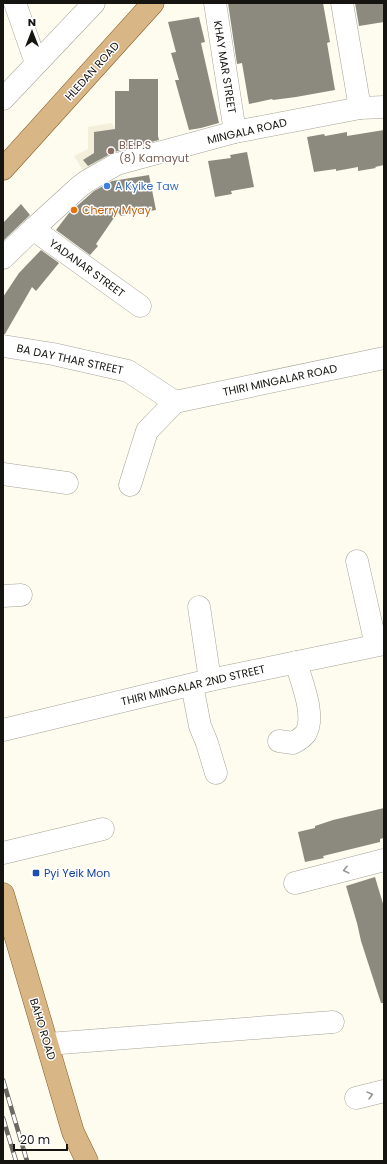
<svg xmlns="http://www.w3.org/2000/svg" width="387" height="1164" viewBox="0 0 387 1164" font-family="Poppins,sans-serif">
<style>
.built{fill:#f3efdb}
.building{fill:#8c8a7e}
.lines{fill:none;stroke-linecap:round;stroke-linejoin:round}
.minor-casing{stroke:#a5a397;stroke-width:23}
.major-casing{stroke:#845d28;stroke-width:23}
.minor{stroke:#fff;stroke-width:22}
.major{stroke:#d9b686;stroke-width:22}
.rail-casing{stroke:#6b6962;stroke-width:4.5}
.rail{stroke:#fff;stroke-width:3;stroke-dasharray:9;stroke-linecap:butt}
.oneway{stroke:#969593}
.education-dot{fill:#8d6e63;stroke:#fff;stroke-width:1.5}
.shop-dot{fill:#3f7fe0;stroke:#fff;stroke-width:1.5}
.food-dot{fill:#e8710a;stroke:#fff;stroke-width:1.5}
.transit-dot{fill:#1a4fb4;stroke:#fff;stroke-width:1.5}
.labels{text-anchor:middle;stroke-width:3;stroke-linejoin:round;paint-order:stroke}
.street-label{font-size:11px;fill:#151410;stroke:#fff}
.education-label{font-size:11px;fill:#785e54;stroke:#fff;text-anchor:start}
.shop-label{font-size:11px;fill:#366cbe;stroke:#fff;text-anchor:start}
.food-label{font-size:11px;fill:#c56008;stroke:#fff;text-anchor:start}
.transit-label{font-size:11px;fill:#164399;stroke:#fff;text-anchor:start}
</style>
<rect width="100%" height="100%" fill="#fefcef"/>
<path class="built" d="M111 123 141 154 88 178 74 156 88 149V127Z"/>
<g class="building">
<path d="M228 3H323L330 42 327 43 335 90 296 97 273 100 272 99 249 104 242 63 237 64Z"/>
<path d="M355 3H384V22L359 26Z"/>
<path d="M199 17 205 42 201 43 219 123 201 128 189 130 175 80H179L171 53 176 52 168 22Z"/>
<path d="M129 79H158V136L159 140 114 152 88 166 83 160 94 153V132L115 129V91H129Z"/>
<path d="M384 130V165L375 167 376 168 358 171V167L336 171V169L314 172 307 137 324 134 325 136 347 132V136Z"/>
<path d="M247 152 254 187 231 191 232 194 215 197 208 161 231 158 230 155Z"/>
<path d="M149 175 156 210 121 216 118 212 96 244 98 246 90 255 56 230 69 213 94 191 112 181Z"/>
<path d="M21 204 30 215 3 241V223Z"/>
<path d="M41 250 59 263 36 291 32 287 5 334H3V297L19 273Z"/>
<path d="M384 808V838L380 839V842L323 856 324 858 305 862 298 832 315 828V826L333 820Z"/>
<path d="M375 877 384 907V1003H381L361 941 357 923 346 886Z"/>
</g>
<g class="lines">
<g class="minor-casing">
<g id="minor">
<path d="M15 3 36 63"/>
<path d="M215 3 235 132"/>
<path d="M342 3 360 108"/>
<path d="M3 99 94 3"/>
<path d="M33 229 140 306"/>
<path d="M3 258 33 229 79 187 87 181 117 164 235 132 360 108 384 107"/>
<path d="M3 346 53 354 128 371 175 402"/>
<path d="M175 402 384 358"/>
<path d="M3 474 67 483"/>
<path d="M130 485 147 431 175 402"/>
<path d="M357 561 376 645"/>
<path d="M3 596 21 595"/>
<path d="M199 607 210 680"/>
<path d="M192 685 200 726 207 743 216 773"/>
<path d="M3 730 210 680 384 644"/>
<path d="M279 741 293 743C297 741 303 737 306 733 316 715 301 681 296 662"/>
<path d="M3 853 103 829"/>
<path d="M295 883 384 860"/>
<path d="M48 1044 333 1022"/>
<path d="M356 1098 384 1091"/>
</g>
</g>
<g class="major-casing">
<g id="major">
<path d="M3 169 153 3"/>
<path d="M3 894 73 1132 87 1161"/>
</g>
</g>
<use href="#minor" class="minor"/>
<use href="#major" class="major"/>
<g class="rail-casing">
<g id="rail">
<path d="M3 1080 27 1161"/>
<path d="M3 1118 16 1161"/>
</g>
</g>
<use href="#rail" class="rail"/>
</g>
<defs><path id="oneway-chevron" d="M-2-3.5L2.5 0L-2 3.5" fill="none" stroke-width="1.6" stroke-linecap="round" stroke-linejoin="round"/></defs>
<g class="oneway">
<use href="#oneway-chevron" transform="translate(346 870) rotate(166)"/>
<use href="#oneway-chevron" transform="translate(370 1095) rotate(-15)"/>
</g>
<circle class="education-dot" cx="111" cy="151" r="4"/>
<circle class="shop-dot" cx="107" cy="186" r="4"/>
<circle class="food-dot" cx="74" cy="210" r="4"/>
<rect class="transit-dot" x="32" y="869" width="8" height="8" rx="2"/>
<g class="labels">
<g class="street-label">
<text transform="translate(225 67) rotate(81)" y="4">KHAY MAR STREET</text>
<text transform="translate(92 71) rotate(-48)" y="4">HLEDAN ROAD</text>
<text transform="translate(247 131) rotate(-13)" y="4">MINGALA ROAD</text>
<text transform="translate(87 268) rotate(36)" y="4">YADANAR STREET</text>
<text transform="translate(70 359) rotate(12)" y="4">BA DAY THAR STREET</text>
<text transform="translate(280 380) rotate(-12)" y="4">THIRI MINGALAR ROAD</text>
<text transform="translate(193 685) rotate(-13)" y="4">THIRI MINGALAR 2ND STREET</text>
<text transform="translate(43 1029) rotate(73)" y="4">BAHO ROAD</text>
</g>
<g class="education-label">
<text x="119" y="149">B.E.P.S<tspan x="119" dy="13">(8) Kamayut</tspan></text>
</g>
<g class="shop-label">
<text x="115" y="190">A Kyike Taw</text>
</g>
<g class="food-label">
<text x="82" y="214">Cherry Myay</text>
</g>
<g class="transit-label">
<text x="44" y="877">Pyi Yeik Mon</text>
</g>
</g>
<rect width="387" height="1164" fill="none" stroke="#151410" stroke-width="8"/>
<g transform="translate(32 32)" stroke="#ffffff" stroke-width="3" paint-order="stroke">
<path d="M0-3L7 15L0 10L-7 15Z" fill="#151410"/>
<text y="-6" font-size="11" font-weight="bold" text-anchor="middle" fill="#151410">N</text>
</g>
<path d="M14 1144v6h53v-6" fill="none" stroke="#151410" stroke-width="2"/>
<text x="20" y="1144" font-size="12" fill="#151410" stroke="#ffffff" stroke-width="3" paint-order="stroke">20 m</text>
</svg>
